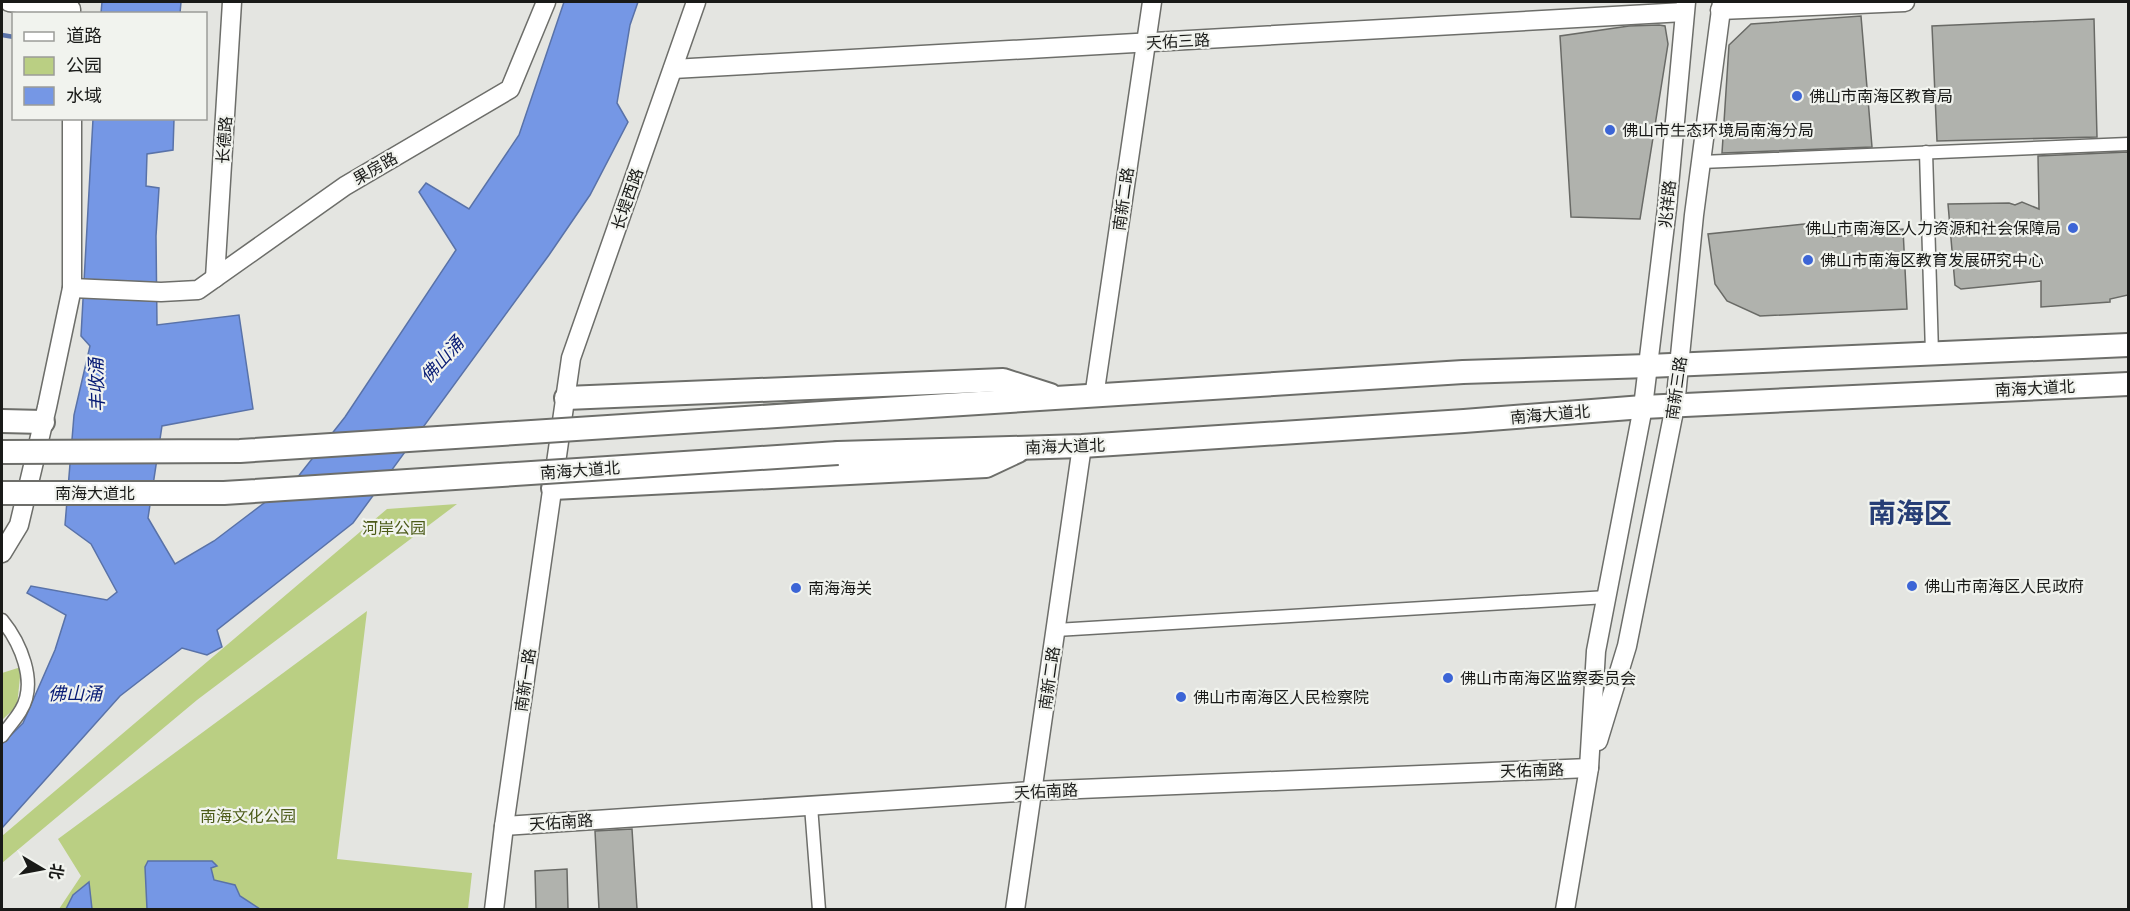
<svg xmlns="http://www.w3.org/2000/svg" width="2130" height="911" viewBox="0 0 2130 911" font-family="'Asap Condensed','Noto Sans SC',sans-serif">
<style>
.green{fill:#bacf83}
.water{fill:#7597e5;stroke:#5972a8;stroke-width:1.5}
.lines{fill:none;stroke-linecap:round;stroke-linejoin:round}
.stream{stroke:#5972a8;stroke-width:4.5}
.building{fill:#b0b2ad;stroke:#696a66;stroke-width:1.5}
.street-casing{stroke:#6d6e6a;stroke-width:15}
.secondary-casing{stroke:#6d6e6a;stroke-width:21}
.highway-casing{stroke:#6d6e6a;stroke-width:26}
.street{stroke:#fff;stroke-width:12}
.secondary{stroke:#fff;stroke-width:18}
.highway{stroke:#fff;stroke-width:22}
.highway-bridge-casing{stroke:#6d6e6a;stroke-width:26;stroke-linecap:butt}
.highway-bridge{stroke:#fff;stroke-width:22}
.poi-dot{fill:#3c65d6;stroke:#f1f3ee;stroke-width:2}
.labels{text-anchor:middle;stroke-width:4.5;stroke-linejoin:round;paint-order:stroke}
.street-label{font-size:16px;fill:#191a18;stroke:#f1f3ee}
.poi-label{font-size:16px;fill:#191a18;stroke:#f1f3ee;text-anchor:start}
.park-label{font-size:16px;fill:#4c5b19;stroke:#f1f3ee}
.water-label{font-size:18px;font-style:italic;fill:#061a74;stroke:#f1f3ee}
.town-label{font-size:28px;font-weight:bold;fill:#273e76;stroke:#f1f3ee}
</style>
<rect width="100%" height="100%" fill="#e4e5e1"/>
<g class="green">
<path d="M457 504 197 700 2 863V836L387 509Z"/>
<path d="M367 611 337 859 472 873 468 909H59L81 876 58 839Z"/>
<path d="M21 667 17 706 2 720V673Z"/>
</g>
<g class="water">
<path d="M102 2H181L180 13H101Z"/>
<path d="M564 2H638L630 25 617 103 628 122 590 195 549 255 353 523 217 630 222 647 207 655 182 648 120 696 2 828V744L23 723 55 650 66 615 27 593 31 586 107 600 117 592 91 544 65 525 74 415 90 346 81 336 93 119H174L173 150 147 154 146 186 159 188 156 236 157 325 239 315 253 409 162 426 148 518 175 564 214 541 297 478 345 417 456 250 419 192 426 183 469 209 519 135Z"/>
<path d="M148 861H212L217 866 211 868 214 880 235 885 240 896 260 909H147L145 867Z"/>
<path d="M89 882 92 909H66L73 895Z"/>
</g>
<g class="lines">
<path class="stream" d="M2 35 14 37"/>
</g>
<g class="building">
<path d="M1861 16 1872 147 1722 153 1729 45 1751 24Z"/>
<path d="M2094 19 2097 137 1937 141 1932 26Z"/>
<path d="M1659 25 1665 26 1668 44 1640 219 1571 217 1560 36 1629 26Z"/>
<path d="M2128 152V295L2110 299V302L2041 307V281L1961 289 1955 285 1948 204 2009 203 2015 205 2022 202 2039 209 2038 156Z"/>
<path d="M1814 223 1833 237 1903 229 1907 309 1760 316 1727 301 1715 284 1708 234Z"/>
<path d="M632 829 637 909H599L595 831Z"/>
<path d="M567 869 568 909H536L535 871Z"/>
</g>
<g class="lines">
<g class="street-casing">
<g id="street">
<path d="M1926 152 1932 353"/>
<path d="M1701 162 2128 144"/>
<path d="M2 620C20 642 38 682 21 710 16 719 8 727 2 736"/>
<path d="M1056 630 1607 597"/>
<path d="M811 806 819 910"/>
</g>
</g>
<g class="secondary-casing">
<g id="secondary">
<path d="M9 2 71 9V14"/>
<path d="M1720 10 1905 2"/>
<path d="M673 69 1684 12"/>
<path d="M215 278 232 2"/>
<path d="M72 288 161 292 198 290 345 186 510 89 546 2"/>
<path d="M1094 397 1152 2"/>
<path d="M2 553 19 525 47 407 72 288V118"/>
<path d="M1598 741 1627 646 1675 406 1694 215 1722 2"/>
<path d="M504 826 1032 791 1589 768"/>
<path d="M494 910 504 826 571 358 696 2"/>
<path d="M1015 910 1082 446"/>
<path d="M1565 910 1589 768 1596 651 1643 407 1667 208 1686 2"/>
</g>
</g>
<g class="highway-casing">
<g id="highway">
<path d="M566 398 1003 380 1050 395"/>
<path d="M837 412 1463 372 1648 366 2128 345"/>
<path d="M2 421 43 422"/>
<path d="M838 453 1082 446 1464 421 1643 407 2128 384"/>
<path d="M553 488 986 466 1018 451"/>
</g>
</g>
<use href="#street" class="street"/>
<use href="#secondary" class="secondary"/>
<use href="#highway" class="highway"/>
<g class="highway-bridge-casing">
<g id="highway-bridge">
<path d="M2 452 240 451 837 412"/>
<path d="M2 493H224L838 453"/>
</g>
</g>
<use href="#highway-bridge" class="highway-bridge"/>
</g>
<g class="poi-dot">
<circle cx="1797" cy="96" r="6"/>
<circle cx="1610" cy="130" r="6"/>
<circle cx="2073" cy="228" r="6"/>
<circle cx="1808" cy="260" r="6"/>
<circle cx="1912" cy="586" r="6"/>
<circle cx="796" cy="588" r="6"/>
<circle cx="1448" cy="678" r="6"/>
<circle cx="1181" cy="697" r="6"/>
</g>
<g class="labels">
<g class="street-label">
<text transform="translate(1178 41) rotate(-3)" y="6">天佑三路</text>
<text transform="translate(224 140) rotate(-86)" y="6">长德路</text>
<text transform="translate(375 168) rotate(-30)" y="6">果房路</text>
<text transform="translate(627 199) rotate(-71)" y="6">长堤西路</text>
<text transform="translate(1123 199) rotate(-82)" y="6">南新二路</text>
<text transform="translate(1667 204) rotate(-84)" y="6">兆祥路</text>
<text transform="translate(1676 388) rotate(-82)" y="6">南新三路</text>
<text transform="translate(2035 388) rotate(-3)" y="6">南海大道北</text>
<text transform="translate(1550 414) rotate(-5)" y="6">南海大道北</text>
<text transform="translate(1065 446) rotate(-2)" y="6">南海大道北</text>
<text transform="translate(580 470) rotate(-4)" y="6">南海大道北</text>
<text x="95" y="499">南海大道北</text>
<text transform="translate(1049 678) rotate(-82)" y="6">南新二路</text>
<text transform="translate(525 680) rotate(-82)" y="6">南新一路</text>
<text transform="translate(1532 770) rotate(-2)" y="6">天佑南路</text>
<text transform="translate(1046 791) rotate(-3)" y="6">天佑南路</text>
<text transform="translate(561 822) rotate(-4)" y="6">天佑南路</text>
</g>
<g class="poi-label">
<text x="1809" y="102">佛山市南海区教育局</text>
<text x="1622" y="136">佛山市生态环境局南海分局</text>
<text x="2061" y="234" text-anchor="end">佛山市南海区人力资源和社会保障局</text>
<text x="1820" y="266">佛山市南海区教育发展研究中心</text>
<text x="1924" y="592">佛山市南海区人民政府</text>
<text x="808" y="594">南海海关</text>
<text x="1460" y="684">佛山市南海区监察委员会</text>
<text x="1193" y="703">佛山市南海区人民检察院</text>
</g>
<g class="park-label">
<text x="394" y="534">河岸公园</text>
<text x="248" y="822">南海文化公园</text>
</g>
<g class="water-label">
<text transform="translate(442 360) rotate(-48)" y="6">佛山涌</text>
<text transform="translate(97 385) rotate(-92)" y="6">丰收涌</text>
<text x="75" y="700">佛山涌</text>
</g>
<g class="town-label">
<text x="1910" y="523">南海区</text>
</g>
</g>
<rect width="2130" height="911" fill="none" stroke="#191a18" stroke-width="6"/>
<rect x="12" y="12" width="195" height="108" fill="#f1f3ee" stroke="#9b9c98" stroke-width="1.5"/>
<rect x="24" y="32" width="30" height="9" fill="#ffffff" stroke="#9b9c98" stroke-width="1.5"/>
<text x="66" y="42" font-size="18" fill="#191a18">道路</text>
<rect x="24" y="57" width="30" height="18" fill="#bacf83" stroke="#9b9c98" stroke-width="1.5"/>
<text x="66" y="72" font-size="18" fill="#191a18">公园</text>
<rect x="24" y="87" width="30" height="18" fill="#7597e5" stroke="#9b9c98" stroke-width="1.5"/>
<text x="66" y="102" font-size="18" fill="#191a18">水域</text>
<g transform="translate(42 869) rotate(100)" stroke="#f1f3ee" stroke-width="4.5" paint-order="stroke">
<path d="M0-4.5L10 22L0 15L-10 22Z" fill="#191a18"/>
<text y="-9" font-size="16" font-weight="bold" text-anchor="middle" fill="#191a18">北</text>
</g>
</svg>
